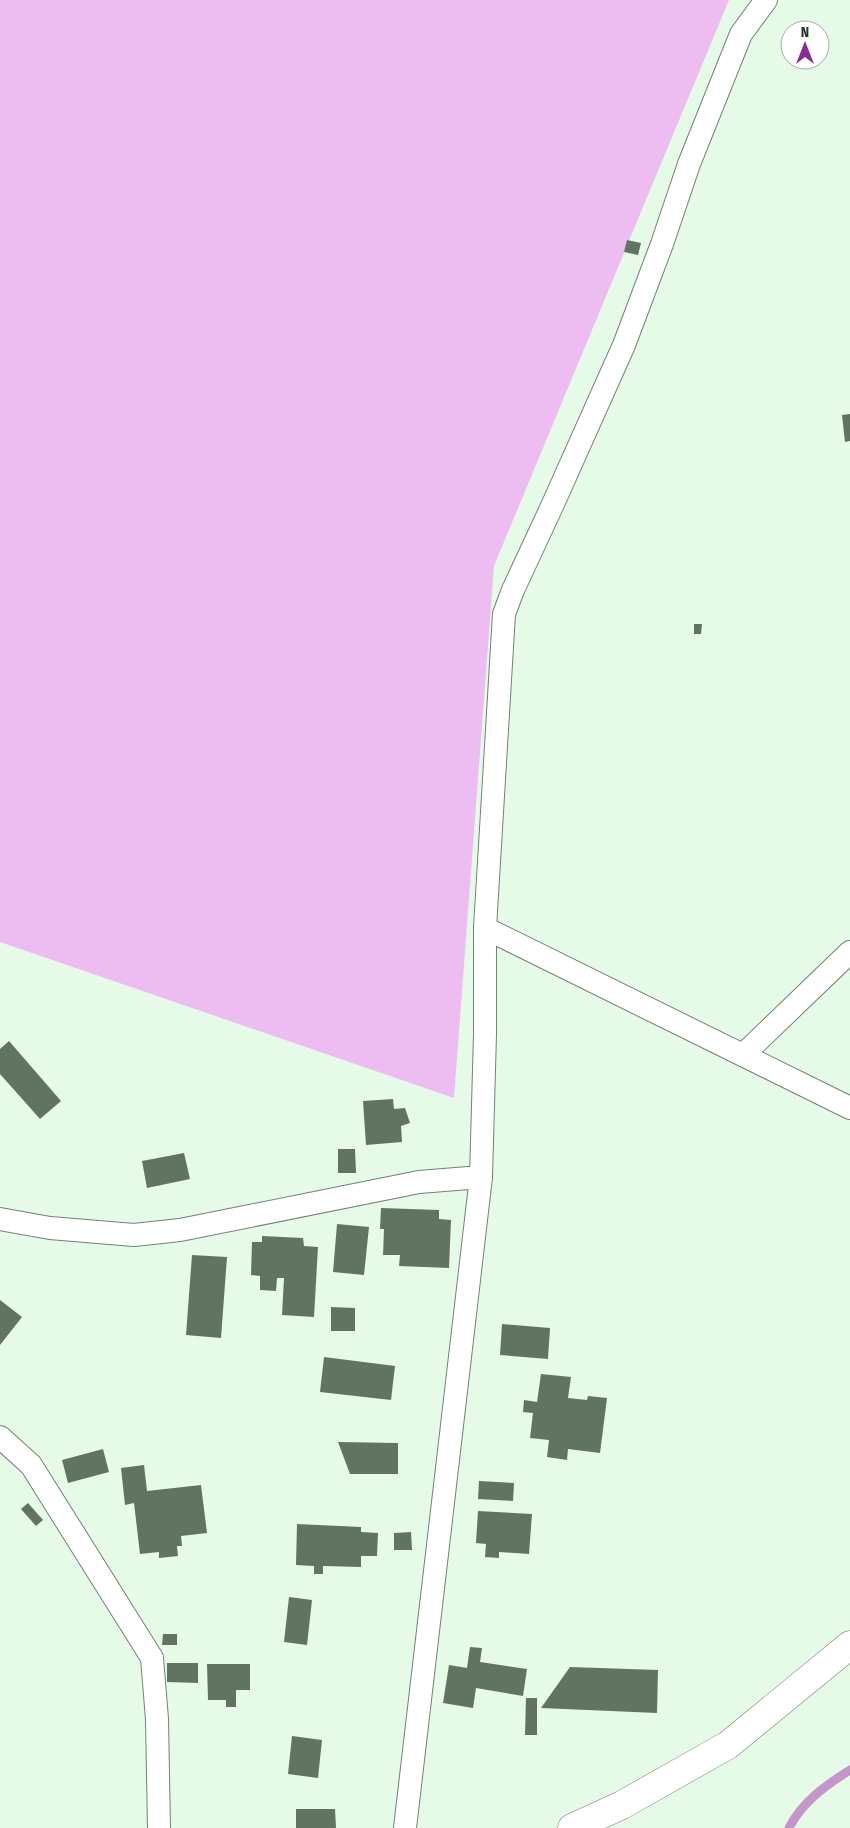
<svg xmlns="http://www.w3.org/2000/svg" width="850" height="1828" viewBox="0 0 850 1828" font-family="'Fira Sans Condensed',sans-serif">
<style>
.green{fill:#edbdf2}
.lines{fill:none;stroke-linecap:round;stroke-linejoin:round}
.stream{stroke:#c496ca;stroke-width:9}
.building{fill:#627364}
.minor-casing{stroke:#718373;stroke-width:24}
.tertiary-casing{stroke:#718373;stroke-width:29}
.minor{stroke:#fff;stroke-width:22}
.tertiary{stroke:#fff;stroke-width:28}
</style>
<rect width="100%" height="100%" fill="#e6fae8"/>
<path class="green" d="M0 0H729L494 566 454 1098 0 942Z"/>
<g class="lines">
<path class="stream" d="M789 1828C802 1802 826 1785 850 1770"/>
</g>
<g class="building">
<path d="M627 240 641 243 638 255 624 252Z"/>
<path d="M850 414V441L845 442 842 415Z"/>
<path d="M694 624H702L701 634H694Z"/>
<path d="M9 1041 61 1101 40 1119 0 1074V1049Z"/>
<path d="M393 1099 394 1109 405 1108 410 1123 401 1126 402 1142 366 1145 363 1101Z"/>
<path d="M338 1149H355L356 1173H338Z"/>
<path d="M184 1153 190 1179 147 1188 142 1161Z"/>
<path d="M381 1208 439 1210V1219L451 1220 449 1268 399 1266 400 1255H383L384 1229H380Z"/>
<path d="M337 1224 369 1227 364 1275 333 1272Z"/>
<path d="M262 1236 303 1238 304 1246 318 1247 314 1317 282 1315 284 1278H277L276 1291 260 1290V1276L251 1275 252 1242H262Z"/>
<path d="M192 1255 227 1257 221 1338 186 1335Z"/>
<path d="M0 1300 22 1317 0 1345Z"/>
<path d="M331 1307 355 1308V1331H331Z"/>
<path d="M502 1324 550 1328 548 1359 500 1355Z"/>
<path d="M324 1357 395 1366 391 1400 320 1392Z"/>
<path d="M541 1374 571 1377 568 1398 587 1400 588 1396 607 1398 600 1453 568 1449 567 1460 547 1457 549 1440 530 1438 533 1413 523 1412 524 1400 537 1402Z"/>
<path d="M338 1442 398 1443V1474H350Z"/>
<path d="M103 1449 109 1472 68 1483 62 1460Z"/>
<path d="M144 1465 147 1491 201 1485 207 1533 181 1536 182 1546H177L178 1556 159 1558V1552L140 1554 134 1503 125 1505 121 1468Z"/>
<path d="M479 1481 514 1483 513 1501 478 1499Z"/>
<path d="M28 1503 43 1520 36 1526 21 1509Z"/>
<path d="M478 1511 532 1514 529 1554 499 1552V1558L485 1557 486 1544 476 1543Z"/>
<path d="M297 1524 361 1527V1532L378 1533 377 1556H361V1567L323 1566V1574H314V1566L296 1565Z"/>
<path d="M411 1532 412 1550H394V1533Z"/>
<path d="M289 1597 312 1600 307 1645 284 1642Z"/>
<path d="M163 1634H177V1645H162Z"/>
<path d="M470 1647 482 1648 480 1662 527 1669 523 1696 476 1688 473 1708 443 1703 449 1665 467 1668Z"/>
<path d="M167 1663H198V1683L167 1682Z"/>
<path d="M207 1664H250V1690H236V1707H226V1700H208Z"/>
<path d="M570 1667 658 1670 657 1713 541 1708Z"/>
<path d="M526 1698H537V1735H525Z"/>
<path d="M292 1736 322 1740 318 1778 288 1774Z"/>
<path d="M296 1809H335L336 1828H296Z"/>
</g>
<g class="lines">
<g class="minor-casing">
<g id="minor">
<path d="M485 928 850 1108"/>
<path d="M743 1055 850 952"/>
<path d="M0 1219 50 1228 134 1235 180 1230 419 1182 481 1177"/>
<path d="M0 1437 31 1465 152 1658 157 1719 159 1828"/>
<path d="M405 1828 481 1177 485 1034V928L504 614 513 590 553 504 624 345 662 244 689 164 741 34 766 0"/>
</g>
</g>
<g class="tertiary-casing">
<path id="tertiary" d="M572 1828 622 1805 728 1745 850 1645"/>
</g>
<use href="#minor" class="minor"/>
<use href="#tertiary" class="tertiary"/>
</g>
<g transform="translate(805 45)"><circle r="24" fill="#ffffff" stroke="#a9aca9"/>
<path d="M0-4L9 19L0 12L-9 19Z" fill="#8a2c96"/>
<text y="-8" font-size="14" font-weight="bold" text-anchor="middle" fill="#282f29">N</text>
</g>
</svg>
